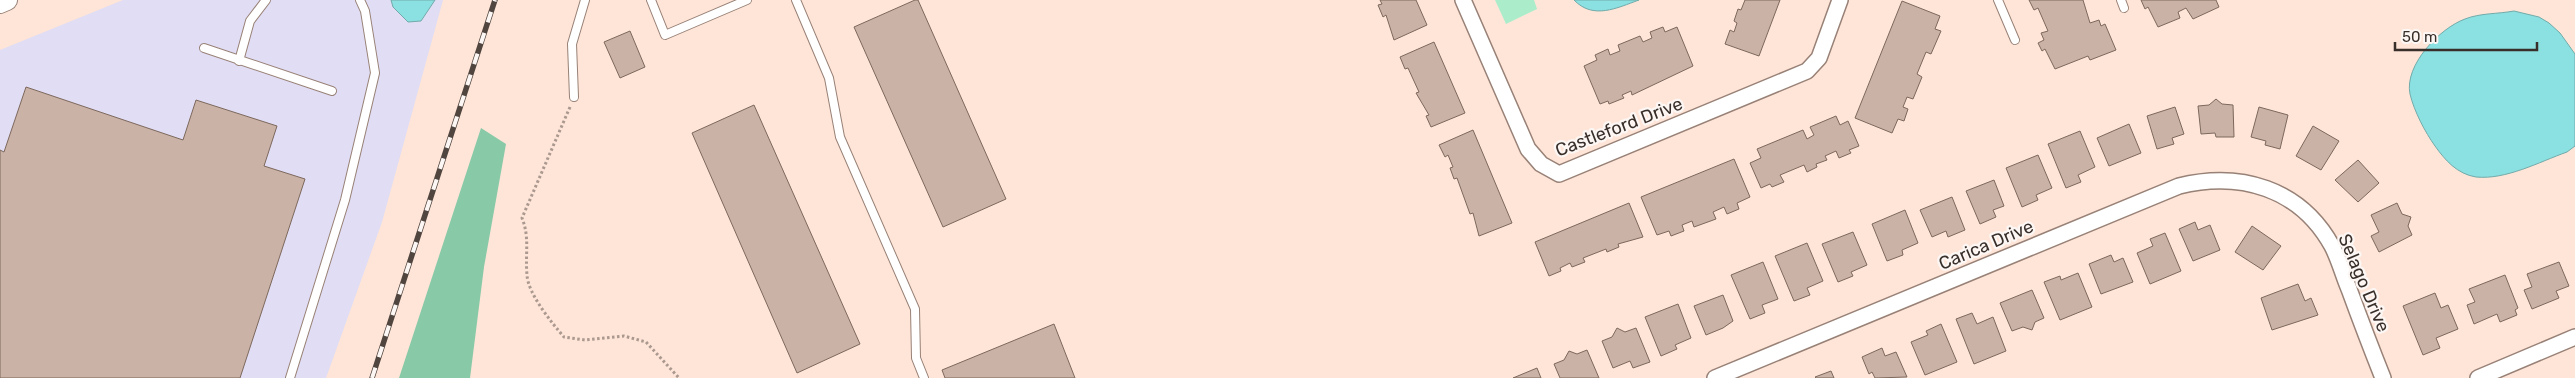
<svg xmlns="http://www.w3.org/2000/svg" width="2575" height="378" viewBox="0 0 2575 378" font-family="Rubik,sans-serif">
<style>
.industrial{fill:#e0ddf4}
.green{fill:#abedcb}
.forest{fill:#88c9a8}
.water{fill:#8be0e1;stroke:#72abaa}
.building{fill:#cab2a6;stroke:#7d685d}
.lines{fill:none;stroke-linecap:round;stroke-linejoin:round}
.lane-casing{stroke:#988176;stroke-width:10}
.street-casing{stroke:#988176;stroke-width:18}
.secondary-casing{stroke:#988176;stroke-width:22}
.path{stroke:#ab988f;stroke-width:3;stroke-dasharray:2.5 2.5;stroke-linecap:butt}
.lane{stroke:#fff;stroke-width:8}
.street{stroke:#fff;stroke-width:15}
.secondary{stroke:#fff;stroke-width:20}
.rail-casing{stroke:#51453f;stroke-width:5.5}
.rail{stroke:#fcf7f4;stroke-width:4;stroke-dasharray:11;stroke-linecap:butt}
.labels{text-anchor:middle;stroke-width:4.5;stroke-linejoin:round;paint-order:stroke}
.street-label{font-size:18px;fill:#392f2a;stroke:#fcf7f4}
</style>
<rect width="100%" height="100%" fill="#fee5d8"/>
<path class="industrial" d="M123 0H443L382 222 326 378H0V50Z"/>
<path class="green" d="M1495 0H1534L1537 9 1506 24Z"/>
<path class="forest" d="M481 128 506 144 484 267 470 378H399Z"/>
<g class="water">
<path d="M391 0H435L421 21 408 22 393 7Z"/>
<path d="M1574 0H1639C1617 8 1593 20 1574 0Z"/>
<path d="M2514 11 2539 17 2549 23 2560 33 2575 54V146L2567 152C2539 162 2506 180 2476 177 2457 174 2445 160 2435 146 2425 132 2414 111 2410 94 2404 65 2440 28 2465 19 2480 13 2498 14 2514 11Z"/>
</g>
<g class="building">
<path d="M915 0H918L1006 199 943 227 854 27Z"/>
<path d="M1380 0H1416L1427 25 1394 40 1386 15 1383 17 1378 5 1382 4Z"/>
<path d="M1745 0H1780L1759 56 1725 44 1730 30 1734 32 1737 23 1734 21 1738 9 1741 10Z"/>
<path d="M2029 0H2083L2090 23 2099 20 2101 26 2105 24 2116 50 2090 60 2088 56 2055 69 2045 49 2042 51 2038 43 2044 40 2041 33 2048 31 2038 8 2034 10Z"/>
<path d="M2141 0H2216L2219 7 2193 19 2186 8 2178 12 2180 18 2158 27 2148 7 2145 9Z"/>
<path d="M1902 1 1940 16 1935 29 1941 31 1931 54 1926 52 1917 74 1922 77 1913 99 1907 97 1903 107 1908 109 1904 121 1898 119 1892 133 1855 118Z"/>
<path d="M1663 27 1665 32 1677 27 1693 66 1632 95 1631 91 1622 95 1624 98 1609 104 1608 101 1600 104 1584 66 1597 60 1595 55 1608 49 1610 55 1620 51 1618 45 1640 36 1643 42 1652 38 1650 32Z"/>
<path d="M630 31 645 67 620 78 604 42Z"/>
<path d="M1434 42 1465 113 1431 127 1426 116 1429 115 1416 93 1419 92 1408 68 1405 69 1400 57Z"/>
<path d="M26 87 183 140 196 100 277 126 264 166 305 179 240 378H0V150L4 152Z"/>
<path d="M2216 99 2222 104 2233 105 2234 137H2216L2215 133 2201 134 2198 106 2209 105Z"/>
<path d="M754 105 860 344 797 373 692 133Z"/>
<path d="M2175 107 2184 134 2172 138 2174 144 2157 149 2147 116Z"/>
<path d="M2259 107 2288 115 2280 149 2265 145 2266 141 2251 137Z"/>
<path d="M1836 116 1840 125 1848 121 1859 146 1849 150 1851 153 1839 158 1836 151 1825 156 1827 160 1816 164 1817 167 1807 172 1804 165 1780 175 1784 182 1772 187 1770 184 1761 188 1750 163 1761 158 1757 149 1803 130 1807 139 1814 135 1810 127Z"/>
<path d="M2129 124 2141 153 2109 166 2097 138Z"/>
<path d="M2313 126 2339 141 2321 170 2296 156Z"/>
<path d="M1473 130 1512 223 1479 236 1473 213 1470 214 1457 178 1454 179 1450 168 1453 167 1448 155 1445 157 1439 145Z"/>
<path d="M2080 131 2095 167 2078 175 2081 182 2066 188 2048 144Z"/>
<path d="M2038 155 2052 188 2036 195 2038 200 2022 207 2006 168Z"/>
<path d="M1734 159 1750 197 1737 203 1739 209 1727 214 1724 207 1713 212 1716 219 1694 227 1692 221 1682 225 1684 231 1671 236 1669 231 1657 235 1641 197Z"/>
<path d="M2358 160 2379 183 2358 202 2335 180Z"/>
<path d="M1994 180 2004 206 1993 210 1996 217 1980 224 1966 191Z"/>
<path d="M1952 197 1965 230 1948 237 1946 231 1932 237 1920 210Z"/>
<path d="M1629 203 1643 237 1618 244 1619 247 1607 252 1606 249 1583 258 1585 262 1572 267 1570 263 1560 268 1561 271 1549 276 1535 242Z"/>
<path d="M2397 203 2402 214 2411 217 2408 226 2412 235 2379 252 2371 236 2379 232 2371 215Z"/>
<path d="M1905 210 1918 243 1902 250 1903 255 1887 261 1872 224Z"/>
<path d="M2195 222 2198 230 2210 225 2220 250 2193 261 2179 229Z"/>
<path d="M2252 226 2281 246 2263 270 2235 252Z"/>
<path d="M1853 232 1867 265 1851 272 1853 276 1838 282 1822 244Z"/>
<path d="M2165 233 2181 271 2150 284 2137 253 2153 246 2150 239Z"/>
<path d="M1807 243 1823 281 1807 288 1810 295 1794 301 1775 256Z"/>
<path d="M2111 255 2114 262 2123 258 2133 282 2101 294 2089 264Z"/>
<path d="M1763 262 1778 299 1762 305 1765 313 1750 319 1731 275Z"/>
<path d="M2559 262 2569 286 2556 291 2559 298 2532 309 2524 290 2532 287 2527 274Z"/>
<path d="M2078 273 2092 307 2060 320 2044 282 2060 276 2061 280Z"/>
<path d="M2505 275 2518 308 2515 310 2517 315 2500 322 2497 314 2474 324 2467 305 2475 302 2469 289Z"/>
<path d="M2298 284 2305 301 2311 298 2318 315 2272 330 2261 298Z"/>
<path d="M2032 290 2044 318 2035 322 2032 330 2023 327 2012 331 2000 303Z"/>
<path d="M2435 293 2441 308 2448 305 2458 329 2436 338 2440 348 2423 355 2403 306Z"/>
<path d="M1723 295 1733 321 1723 328 1706 335 1694 306Z"/>
<path d="M1678 304 1691 338 1675 345 1677 349 1661 356 1645 317Z"/>
<path d="M1972 313 1977 324 1993 317 2006 351 1974 364 1956 319Z"/>
<path d="M1054 324 1075 378H945L942 370Z"/>
<path d="M1941 324 1957 362 1925 375 1911 342 1928 335 1926 331Z"/>
<path d="M1617 328 1625 332 1636 328 1650 362 1633 368 1630 361 1613 368 1602 341 1612 337Z"/>
<path d="M1882 348 1885 356 1896 352 1907 377 1875 378 1872 372 1869 374 1862 357Z"/>
<path d="M1587 350 1599 378H1560L1554 364 1564 360 1569 351 1577 354Z"/>
<path d="M1537 368 1541 378H1513Z"/>
<path d="M1831 371 1834 378H1816L1815 377Z"/>
</g>
<g class="lines">
<g class="lane-casing">
<g id="lane">
<path d="M651 0 665 35 747 0"/>
<path d="M796 0 829 78 840 137 915 309 916 358 924 378"/>
<path d="M1998 0 2015 40"/>
<path d="M2121 0 2124 8"/>
<path d="M204 48 332 91"/>
<path d="M239 61 250 21 266 0"/>
<path d="M574 97 572 44 585 0"/>
<path d="M290 378 345 200 375 73 365 11 360 0"/>
</g>
</g>
<g class="street-casing">
<g id="street">
<path d="M1463 0 1528 149 1541 164 1559 174 1807 71 1819 58 1840 0"/>
<path d="M1715 378 2179 186C2240 171 2300 188 2332 246 2339 259 2343 275 2349 289 2360 319 2371 348 2383 378"/>
<path d="M2478 378 2575 337"/>
</g>
</g>
<g class="secondary-casing">
<path id="secondary" d="M0 3 7 0"/>
</g>
<path class="path" d="M570 107 522 218C530 238 525 254 527 275 528 294 552 323 564 337L585 340 624 336 646 342 679 378"/>
<use href="#lane" class="lane"/>
<use href="#street" class="street"/>
<use href="#secondary" class="secondary"/>
<g class="rail-casing">
<path id="rail" d="M372 378 495 0"/>
</g>
<use href="#rail" class="rail"/>
</g>
<g class="labels">
<g class="street-label">
<text transform="translate(1619 127) rotate(-21)" y="6">Castleford Drive</text>
<text transform="translate(1986 245) rotate(-23)" y="6">Carica Drive</text>
<text transform="translate(2364 283) rotate(67)" y="6">Selago Drive</text>
</g>
</g>
<path d="M2395 42v8h142v-8" fill="none" stroke="#392f2a" stroke-width="2.5"/>
<text x="2402" y="42" font-size="15" fill="#392f2a" stroke="#fcf7f4" stroke-width="4" paint-order="stroke">50 m</text>
</svg>
